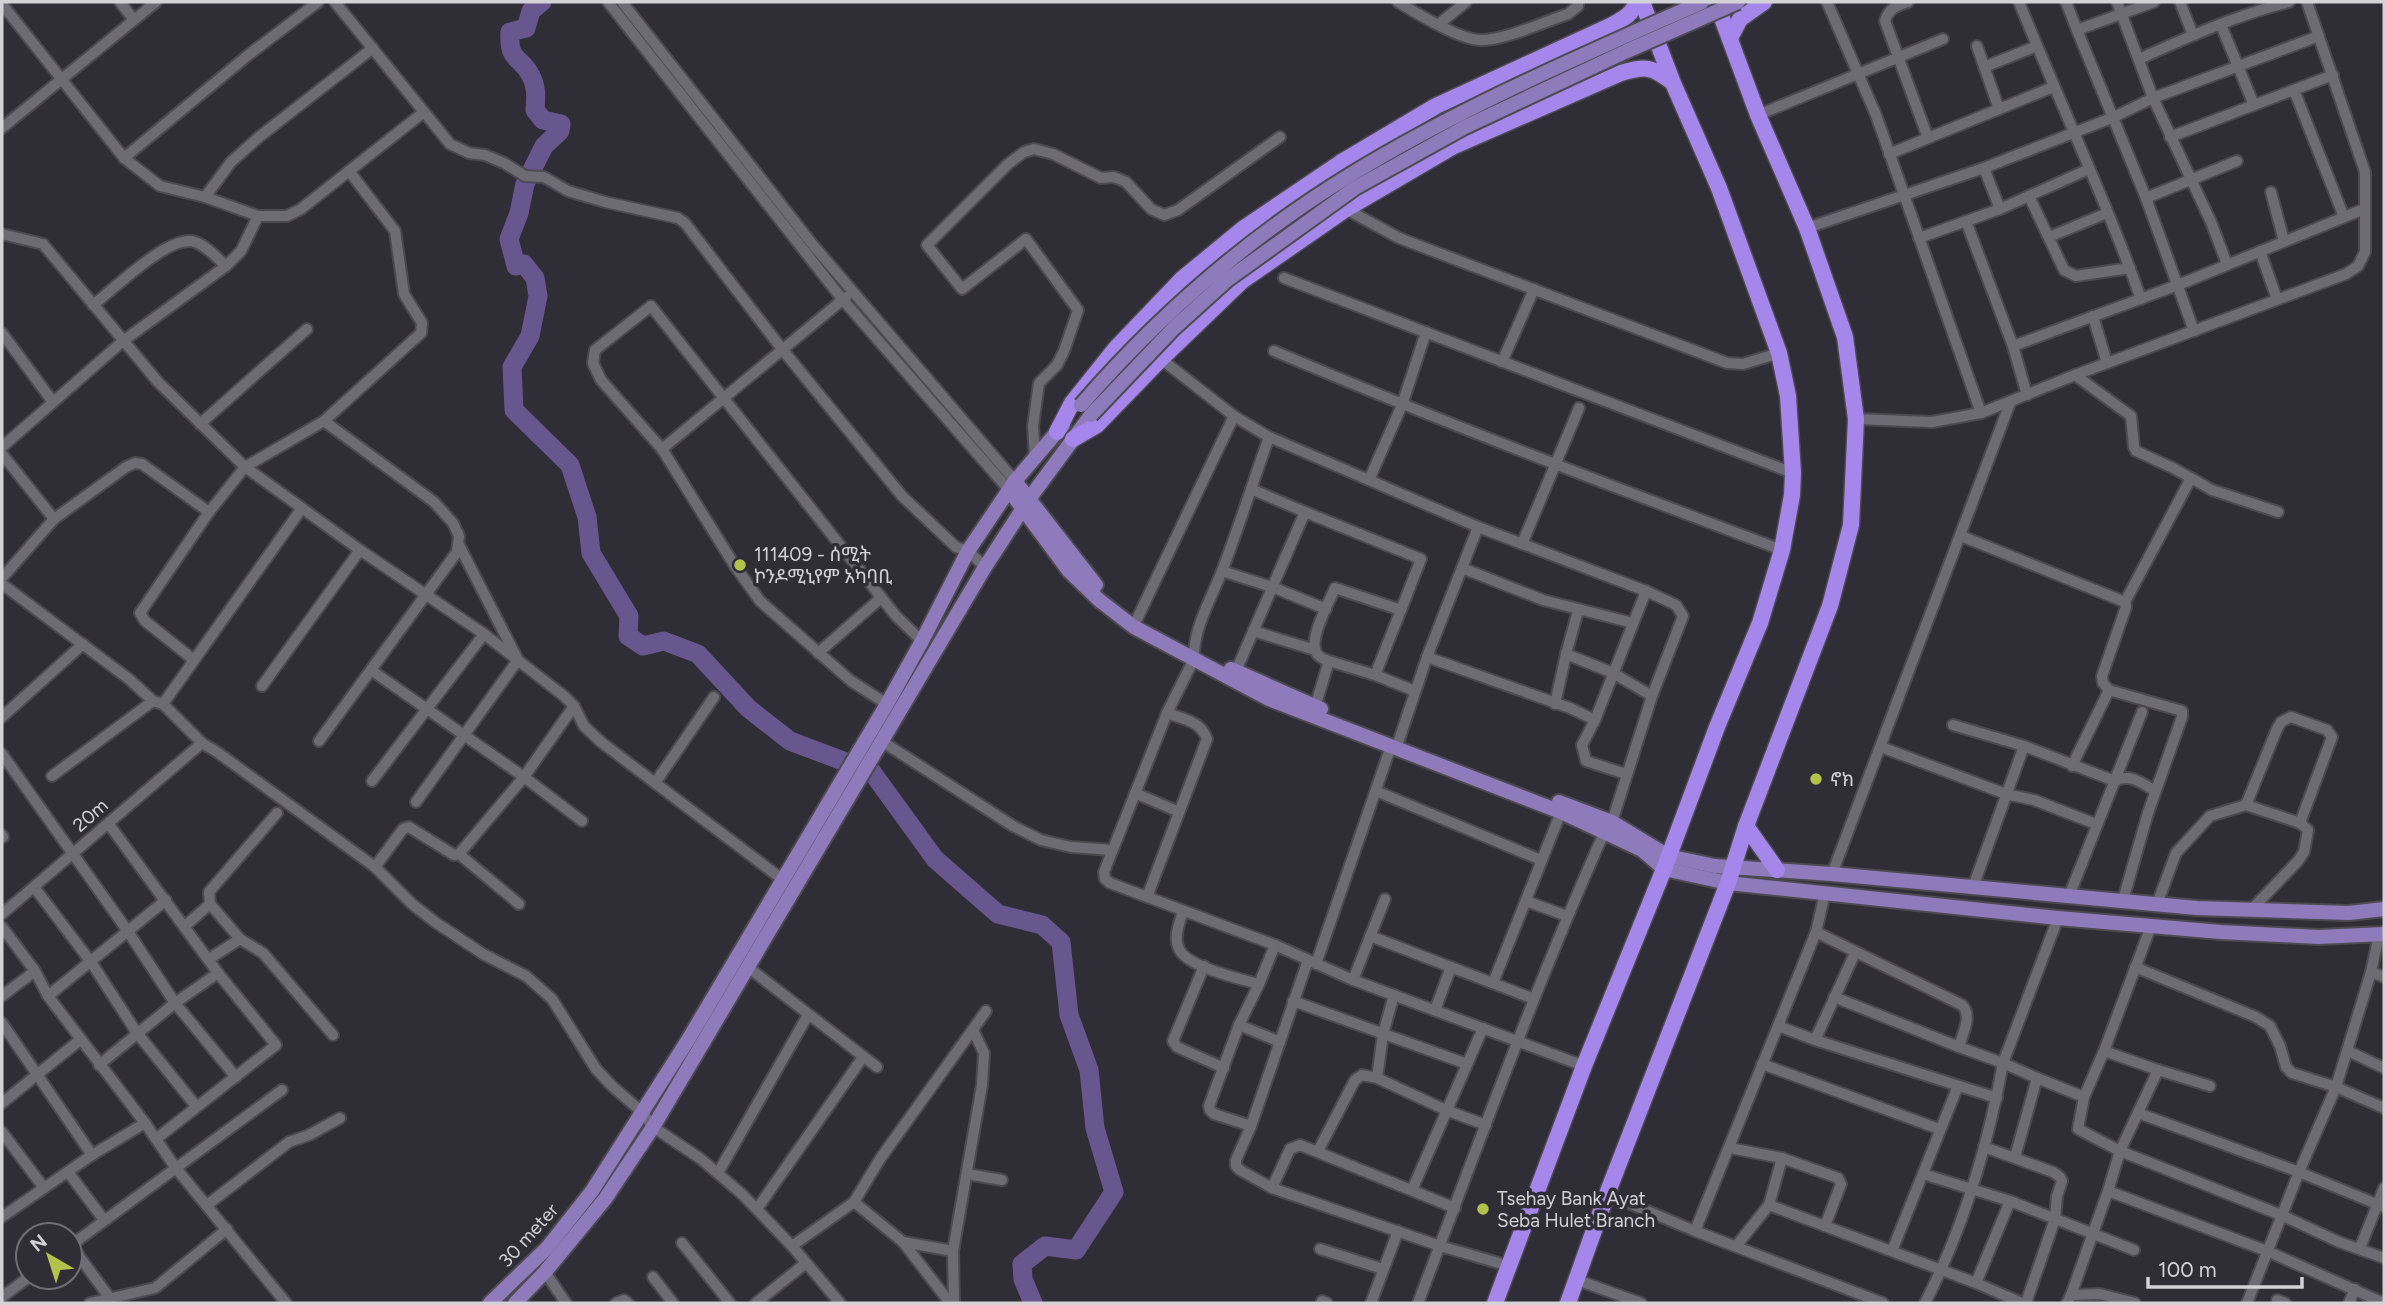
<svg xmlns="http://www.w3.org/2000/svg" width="2386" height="1305" viewBox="0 0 2386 1305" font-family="Figtree,'Noto Sans Ethiopic',sans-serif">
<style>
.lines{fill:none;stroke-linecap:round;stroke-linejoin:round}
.river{stroke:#68578f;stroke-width:19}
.minor-casing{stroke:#4c4a50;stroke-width:14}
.major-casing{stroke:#4c4a50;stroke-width:18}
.highway-casing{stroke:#4c4a50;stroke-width:19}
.minor{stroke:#6d6b74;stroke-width:10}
.major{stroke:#8f7bbb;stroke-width:14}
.highway{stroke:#a586ea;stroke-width:16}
.major-bridge-casing{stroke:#4c4a50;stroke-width:18;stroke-linecap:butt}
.major-bridge{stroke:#8f7bbb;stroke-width:14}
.poi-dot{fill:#b2c34c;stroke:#2f2d35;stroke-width:2.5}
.labels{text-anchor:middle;stroke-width:7;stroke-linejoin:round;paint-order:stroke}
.poi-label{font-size:19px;fill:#d3d2d7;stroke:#2f2d35;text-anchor:start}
.street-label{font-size:19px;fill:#d3d2d7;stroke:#2f2d35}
</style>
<rect width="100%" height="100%" fill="#2f2d35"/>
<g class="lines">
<path class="river" d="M542 2 531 11 526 28 510 32C508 63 521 55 531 76 537 87 536 98 535 110L543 120 561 124 560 131 544 146 525 184 519 213 509 239 516 266 524 264 535 278 538 296 530 336 512 367 514 410 570 465 587 517 591 553 629 616 628 636 643 646 664 641 698 654 748 708 790 741 872 772 935 859 998 914 1042 925 1061 942 1069 1015 1089 1070 1095 1128 1114 1192 1076 1250 1045 1246 1022 1264 1023 1279 1033 1303"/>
<g class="minor-casing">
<g id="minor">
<path d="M120 2 134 20"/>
<path d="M318 2 247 56 124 158 160 186 205 197 258 216H287L301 209 349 171"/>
<path d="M335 2 450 144 469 153 485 155 504 163 525 176 544 177 568 191 605 202 678 218 685 223 782 349 902 496 956 547 968 551 985 567"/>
<path d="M608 2 843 300 1009 490"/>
<path d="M622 2 813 245 1015 481"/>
<path d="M1398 2C1416 13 1463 42 1483 40 1507 39 1544 22 1568 14L1578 6V2"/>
<path d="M1827 2 1876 115 1981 413"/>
<path d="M1908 2C1896 6 1889 8 1885 21L1928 138"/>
<path d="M2019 2C2059 101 2105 198 2141 299"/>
<path d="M2066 2 2077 30 2154 2"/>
<path d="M2117 2 2153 98 2211 222 2227 264"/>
<path d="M2180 2 2193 35"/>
<path d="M2 4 124 158"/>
<path d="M1439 24 1466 2"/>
<path d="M2221 25 2254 105"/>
<path d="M2077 30 2146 198 2194 331"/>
<path d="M1977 46 1999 109"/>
<path d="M2139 59C2188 37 2237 15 2289 2"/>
<path d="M1984 67 2037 46"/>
<path d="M2294 90 2344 217"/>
<path d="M1758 115 1943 39"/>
<path d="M2 128 156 2"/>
<path d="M2170 137 2333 75"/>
<path d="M1889 154 2053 87"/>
<path d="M1984 168 2000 209"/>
<path d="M2271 192 2284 241"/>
<path d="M2029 196 2064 270 2076 276 2130 268"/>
<path d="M205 197 231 162 259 137 373 48"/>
<path d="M2146 198 2237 161"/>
<path d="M1346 209 1399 238 1727 363 1743 364 1779 353"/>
<path d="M1966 221 2013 346 2027 395"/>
<path d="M1807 228 1984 168 2114 117 2153 98 2319 36"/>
<path d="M2 234 43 244 158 382 245 467 360 550 484 634 564 696 574 706 584 726 601 742 782 879"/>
<path d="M2049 237 2107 213"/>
<path d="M1919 238 2000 209 2089 169"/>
<path d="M2260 251 2277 299"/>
<path d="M1284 278 1793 473"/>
<path d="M93 305C113 290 170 233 195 242 207 246 217 258 226 266"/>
<path d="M2093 316 2107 363"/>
<path d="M2 333 53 402"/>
<path d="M2013 346 2178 285 2364 209"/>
<path d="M1274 351C1442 422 1611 486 1782 550"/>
<path d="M1161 359 1234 416 1269 437 1478 527 1646 591 1676 605 1683 616 1652 696 1612 822"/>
<path d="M1502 362 1534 289"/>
<path d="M2075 375 2131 416 2134 447 2136 451 2173 468 2191 478 2125 602"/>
<path d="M1856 419 1932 422 1981 413 2075 375 2346 274 2358 266 2365 252V172L2307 2"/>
<path d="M200 424 307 329"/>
<path d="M1269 437C1253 482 1239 527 1222 571 1211 599 1193 629 1194 659L1167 713 1104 872 1105 879 1110 883 1275 945 1353 980 1584 1066"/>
<path d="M2 447 123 341 226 266 241 251 258 216"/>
<path d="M662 449 846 297"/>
<path d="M2 454 54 519"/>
<path d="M1035 457 1033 426 1039 383 1057 365 1064 351 1078 310 1026 239 962 289 927 245 1008 164 1024 152 1034 149 1053 154 1101 178 1114 177 1126 182 1151 209 1164 215 1178 210 1280 137"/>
<path d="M2191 478 2212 490 2278 512"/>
<path d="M1369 480 1402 405 1426 332"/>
<path d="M1251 489 1305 512"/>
<path d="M1961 536 2125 602 2126 607 2102 676 2103 683 2109 690 2182 711V717L2148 813 2123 900"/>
<path d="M1522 544 1579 408"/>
<path d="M1462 568 1543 600 1633 623"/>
<path d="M1222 571 1272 587 1326 609"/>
<path d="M2 578 54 519 126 467 135 463 142 464 209 512"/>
<path d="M2 584 129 679 153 701 163 704 202 743 217 752 375 867 412 904 435 922 483 954 526 976 552 999 596 1069 612 1086 642 1112 653 1127 701 1159 743 1195 792 1246 840 1303"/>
<path d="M1137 619 1234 416"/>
<path d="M1253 631 1315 650"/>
<path d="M818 653 881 598"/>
<path d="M1566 654 1578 611"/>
<path d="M1427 657 1570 708 1595 720"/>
<path d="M194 660 145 621 140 613 209 512 245 467 324 421 421 333 422 323 404 294 395 231 349 171 424 112"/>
<path d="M371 670 524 777 582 821"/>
<path d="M1236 671 1305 512 1421 559 1401 610"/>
<path d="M1375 675 1415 691"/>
<path d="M262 686 360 550"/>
<path d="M163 704 302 508"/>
<path d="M887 704 851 681 760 601 735 566 662 449 601 380 593 363 595 350 651 306 896 616 922 641"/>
<path d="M1555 704 1566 654 1613 673 1652 696"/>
<path d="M1315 707 1329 661C1324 659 1318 657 1316 652 1309 638 1329 602 1335 588L1401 610 1375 675 1329 661"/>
<path d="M2 717 83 644"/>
<path d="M1953 725 2024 746 2115 781C2130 773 2142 783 2155 791"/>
<path d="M1399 740 1427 657 1478 527"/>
<path d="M319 741 457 552 459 536 453 523 434 502 324 421"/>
<path d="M883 742 1013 826 1041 840 1071 847 1112 850"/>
<path d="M1881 747 2006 794 2034 800 2096 824"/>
<path d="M2 754 127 930 175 1003 236 1077"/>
<path d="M2072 766 2109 690"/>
<path d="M1626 774 1586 761 1582 745 1595 720 1646 591"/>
<path d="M52 776 153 701"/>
<path d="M372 781 484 634"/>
<path d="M655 783 714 697"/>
<path d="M1376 791 1541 860"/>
<path d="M1135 793 1179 812"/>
<path d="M416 802 518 660 459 545"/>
<path d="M2246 805 2277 729 2281 722 2291 717 2327 730 2332 737 2300 823"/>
<path d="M108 823 218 973 276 1045 156 1139"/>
<path d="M2 835 3 837"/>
<path d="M459 854 519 904"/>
<path d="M375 867 403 829 409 827 454 855 459 854 524 777 574 706"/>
<path d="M1832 874 2010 403"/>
<path d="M34 887 91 962 137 1033 196 1106"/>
<path d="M1973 887 2024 746"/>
<path d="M1825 893 1816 932 1695 1231 1883 1303"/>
<path d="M2069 896 2142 712"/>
<path d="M1147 897 1207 739C1201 721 1183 719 1167 713"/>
<path d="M1526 901 1567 916"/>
<path d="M210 904 240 939"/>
<path d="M2157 904 2176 853 2210 816 2246 805 2300 823 2308 830 2304 852 2298 861 2251 910"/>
<path d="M1183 911C1180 922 1173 937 1179 949 1187 967 1240 979 1259 984"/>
<path d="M2 914 202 743"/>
<path d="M185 926 210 904 209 892 277 813"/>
<path d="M2 927 35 971 48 996 145 1123 175 1167 286 1303"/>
<path d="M1816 932 1962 1005C1973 1016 1962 1034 1959 1047L2003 1063C1988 1145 1963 1229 1925 1303"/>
<path d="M1370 936 1534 999"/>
<path d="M209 959 240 939 263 953 333 1035"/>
<path d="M1308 960 1251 1126 1236 1160V1166L1240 1170 1272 1188 1440 1246 1509 1266"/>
<path d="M1316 964 1391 746"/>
<path d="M1204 966 1173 1041 1177 1047 1224 1068"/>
<path d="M2135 967 2256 1017 2270 1026 2280 1046 2286 1067 2292 1073 2336 1087 2384 1108"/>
<path d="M749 968 877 1067"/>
<path d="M2371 972 2384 977"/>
<path d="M1353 980 1385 899"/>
<path d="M1493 983 1561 812"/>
<path d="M2 996 35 971"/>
<path d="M48 996 166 900"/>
<path d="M1834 997 1959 1047"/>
<path d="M1293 1001 1467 1064"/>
<path d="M1435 1010 1451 967"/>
<path d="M2 1023 92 1155 145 1123"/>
<path d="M1239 1025 1280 1042"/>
<path d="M1778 1026 1815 1040 1997 1098"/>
<path d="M1815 1040 1855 953"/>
<path d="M2348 1051 2384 1068"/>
<path d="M1762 1064 1939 1129"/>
<path d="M99 1065 175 1003 218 973"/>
<path d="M2158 1070 2210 1086"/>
<path d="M1377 1078 1383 1034 1394 995"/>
<path d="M2037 1078 2084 1097 2104 1051 2151 926"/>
<path d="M2084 1097 2078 1129 2120 1151 2281 1215 2339 1242 2384 1258"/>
<path d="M2 1103 80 1040"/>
<path d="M2138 1113 2299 1172 2384 1207"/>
<path d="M1251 1126 1214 1114 1210 1110 1209 1106 1239 1025 1259 984 1275 945"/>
<path d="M2 1132 44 1188"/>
<path d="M1984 1147 2053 1172 2060 1177 2062 1181 2057 1196 2055 1219 2026 1303"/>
<path d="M1730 1148 1782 1158 1838 1178 1841 1184 1825 1226"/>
<path d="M1318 1151 1355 1080 1362 1075 1377 1078 1448 1111 1486 1125"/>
<path d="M2015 1157 2037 1078 2003 1063 2058 918"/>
<path d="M68 1172 104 1220"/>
<path d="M718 1173 808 1015"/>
<path d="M967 1174 1002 1180"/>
<path d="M1923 1174 2010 1201 2134 1250"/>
<path d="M1272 1188 1290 1149 1300 1145 1455 1208"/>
<path d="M1412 1190 1483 1028"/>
<path d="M2108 1191 2267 1251 2384 1303"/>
<path d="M1607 1194 1695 1231"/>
<path d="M854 1202 880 1159 986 1011"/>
<path d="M207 1205 289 1142 309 1135 340 1118"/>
<path d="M1769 1205 1976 1283 2022 1303"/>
<path d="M757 1209 863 1057"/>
<path d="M2 1217 92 1155"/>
<path d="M903 1242 950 1303"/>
<path d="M682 1243 730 1303"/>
<path d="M71 1245 109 1297"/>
<path d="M70 1246 282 1090"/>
<path d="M792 1246 854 1202 903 1242 953 1251"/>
<path d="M1736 1246 1769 1205 1782 1158"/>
<path d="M2360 1248 2384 1188"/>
<path d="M1320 1249 1383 1269"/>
<path d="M1892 1251 1958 1086"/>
<path d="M545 1272 566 1303"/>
<path d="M653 1277 673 1303"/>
<path d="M1577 1280 1641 1303"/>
<path d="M1976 1283 2010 1201"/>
<path d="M2071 1295 2108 1191 2120 1151 2158 1070 2104 1051"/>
<path d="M2 1297 29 1277"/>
<path d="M2277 1300 2285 1303"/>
<path d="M1322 1301 1327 1303"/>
<path d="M90 1303 155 1288 227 1229"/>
<path d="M616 1303 624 1300 628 1303"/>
<path d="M756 1303 806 1263"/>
<path d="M954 1303 953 1251 982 1085 984 1053 973 1030"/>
<path d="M1371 1303 1398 1231"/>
<path d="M1418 1303C1478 1146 1535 987 1604 833"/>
<path d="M2067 1303 2071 1295 2100 1294 2135 1303"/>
<path d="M2247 1303 2299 1172 2336 1087 2371 972 2379 935"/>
<path d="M2349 1303 2355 1289"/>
</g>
</g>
<g class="major-casing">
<g id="major">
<path d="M1015 481 1096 585"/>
<path d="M1009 490 1069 571 1099 600 1134 627 1269 699 1561 812 1642 850 1664 869 1728 883 2058 918 2221 932 2318 937 2384 934"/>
<path d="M1231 669 1321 709"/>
<path d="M1559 802 1612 822 1668 856 1715 866 1832 874 2197 908 2349 913 2384 909"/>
<path d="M490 1303 547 1248 592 1191 688 1040 887 704 922 641 968 551 1015 481 1063 425"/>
<path d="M515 1303 545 1272 605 1199 653 1127 985 567 1029 499 1091 415"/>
</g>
</g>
<g class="highway-casing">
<g id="highway">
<path d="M1730 38 1740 19 1764 2"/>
<path d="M1057 432 1072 403 1116 348 1182 279 1244 228 1340 163 1436 106 1610 26C1621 20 1633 15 1636 2"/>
<path d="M1073 439 1097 425 1161 359 1242 281 1346 209 1452 147 1621 73C1646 66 1651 66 1672 82"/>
<path d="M1746 826 1777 870"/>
<path d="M1495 1303 1584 1066 1664 869 1717 727 1760 623 1782 550 1792 495 1793 473 1788 396 1779 353 1719 188 1673 83 1642 2"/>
<path d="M1568 1303 1607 1194 1728 883 1746 826 1830 606 1851 525 1856 419 1845 337 1807 228 1758 115 1716 2"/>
</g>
</g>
<use href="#minor" class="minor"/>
<use href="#major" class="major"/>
<use href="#highway" class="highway"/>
<g class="major-bridge-casing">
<g id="major-bridge">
<path d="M1081 405C1158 316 1249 237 1350 175 1461 107 1583 55 1702 2"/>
<path d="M1091 415 1174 328 1227 280 1355 188 1465 127 1627 51 1738 2"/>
</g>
</g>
<use href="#major-bridge" class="major-bridge"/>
</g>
<g class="poi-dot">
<circle cx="740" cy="565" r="7"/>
<circle cx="1816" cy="779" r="7"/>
<circle cx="1483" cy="1209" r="7"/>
</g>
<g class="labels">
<g class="poi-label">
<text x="754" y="561">111409 - ሰሚት<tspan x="754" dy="22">ኮንዶሚኒየም አካባቢ</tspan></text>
<text x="1830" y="786">ኖክ</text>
<text x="1497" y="1205">Tsehay Bank Ayat<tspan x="1497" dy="22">Seba Hulet Branch</tspan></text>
</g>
<g class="street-label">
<text transform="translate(90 815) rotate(-41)" y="7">20m</text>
<text transform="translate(528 1235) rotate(-48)" y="7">30 meter</text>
</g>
</g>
<rect width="2386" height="1305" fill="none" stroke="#d3d2d7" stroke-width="7"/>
<g transform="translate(49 1256) rotate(321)"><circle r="33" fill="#2f2d35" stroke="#716f76" stroke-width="2"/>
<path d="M0-5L12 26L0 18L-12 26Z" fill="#b2c34c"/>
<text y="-10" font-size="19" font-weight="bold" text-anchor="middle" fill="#d3d2d7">N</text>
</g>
<path d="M2148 1277v10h154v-10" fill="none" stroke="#d3d2d7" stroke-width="3.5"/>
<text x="2158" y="1277" font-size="21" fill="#d3d2d7" stroke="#2f2d35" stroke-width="5" paint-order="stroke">100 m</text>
</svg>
